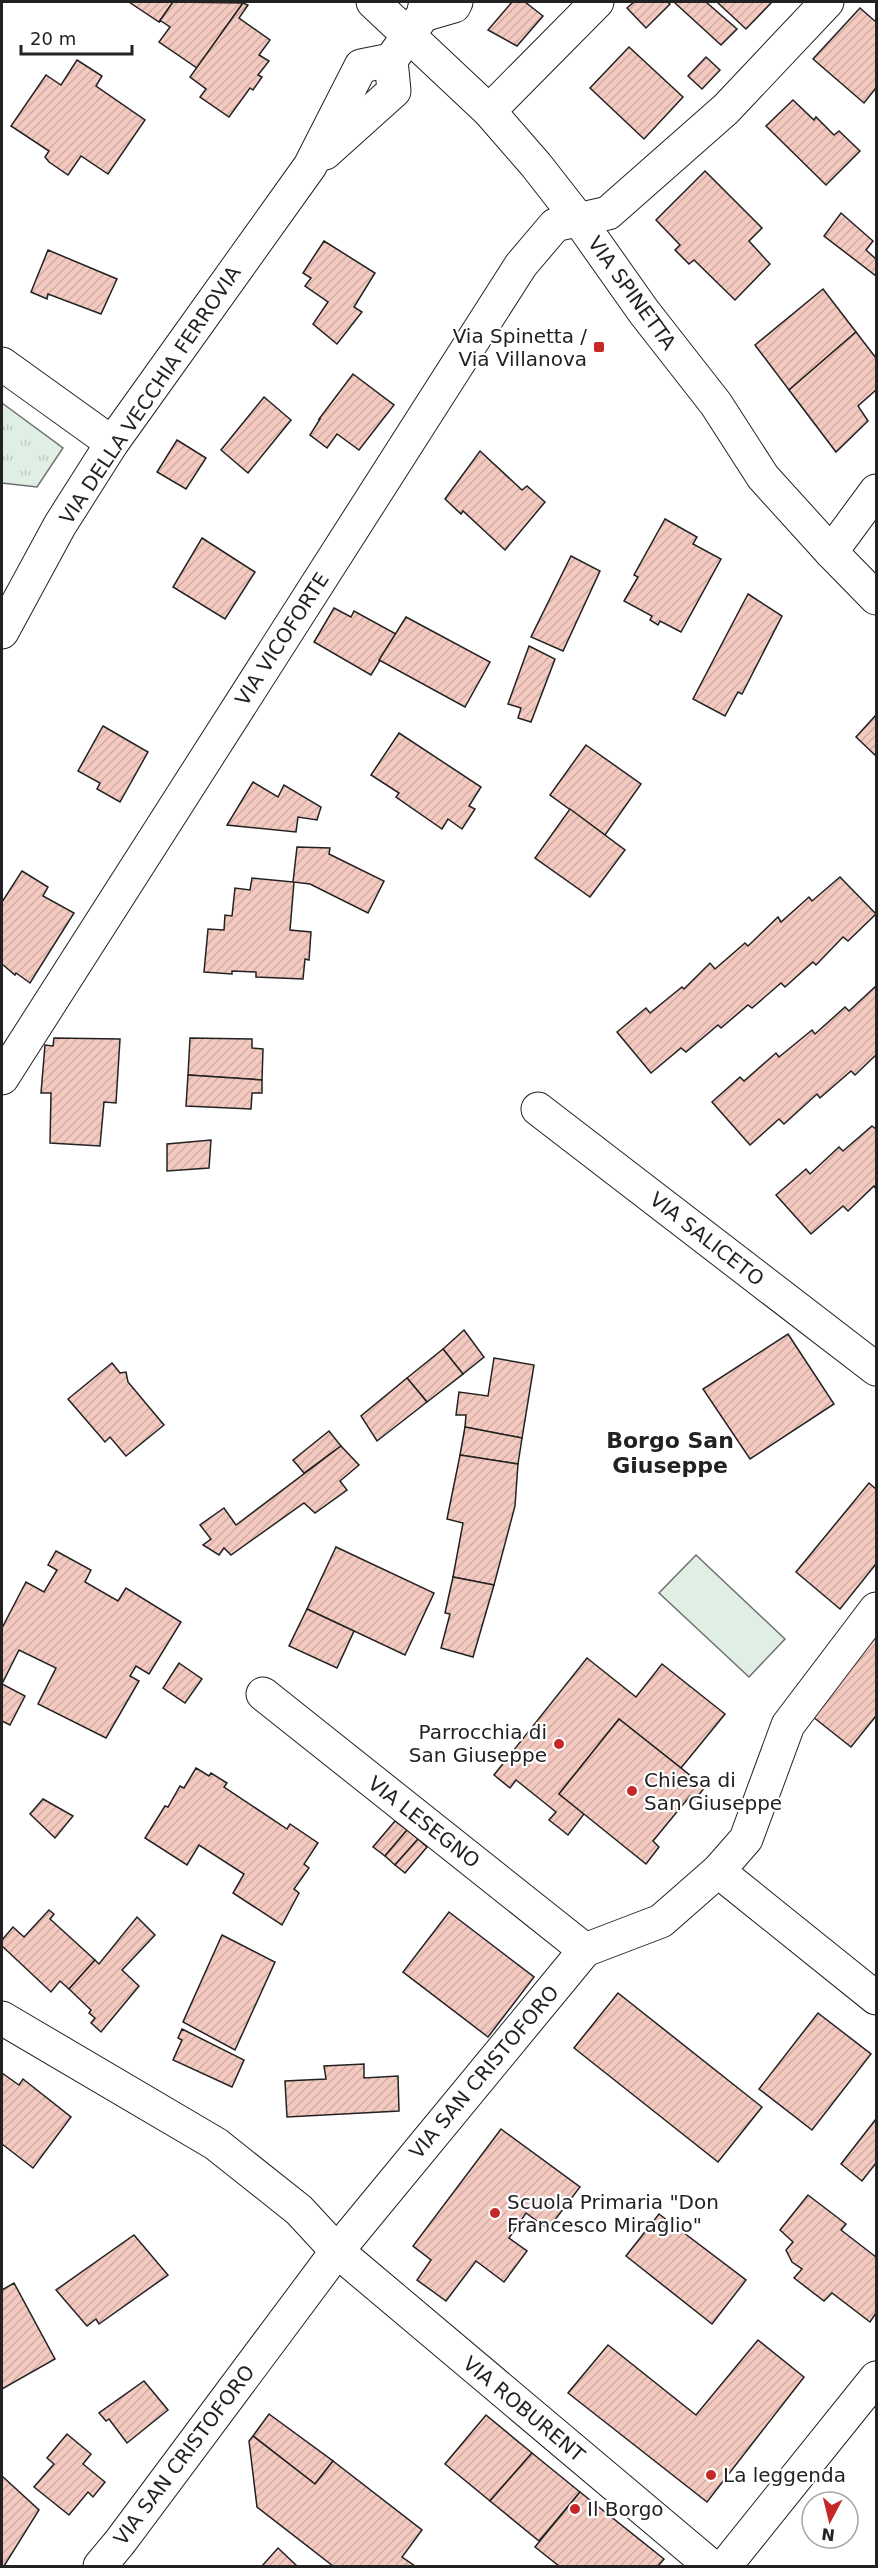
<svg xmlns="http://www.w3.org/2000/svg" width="878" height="2568" viewBox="0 0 878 2568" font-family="'DejaVu Sans',sans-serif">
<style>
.park{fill:url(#park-tufts);stroke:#6f6f6f;stroke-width:1.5}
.pitch{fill:#e0efe3;stroke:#6f6f6f;stroke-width:1.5}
.building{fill:url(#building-hatch);stroke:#222;stroke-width:1.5}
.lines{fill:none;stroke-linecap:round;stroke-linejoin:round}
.minor-casing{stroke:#222;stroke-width:35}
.tertiary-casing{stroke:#222;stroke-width:35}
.minor{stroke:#fff;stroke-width:33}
.tertiary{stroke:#fff;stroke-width:33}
.poi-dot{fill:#c62828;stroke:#fff;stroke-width:2}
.labels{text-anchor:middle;stroke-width:4.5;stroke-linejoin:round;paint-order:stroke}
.street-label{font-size:20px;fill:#222;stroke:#fff}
.poi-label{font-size:20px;fill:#222;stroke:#fff;text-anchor:start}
.quarter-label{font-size:22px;font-weight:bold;fill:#222;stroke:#fff}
</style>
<defs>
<pattern id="park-tufts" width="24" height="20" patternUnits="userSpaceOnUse" patternTransform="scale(1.5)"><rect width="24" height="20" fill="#e0efe3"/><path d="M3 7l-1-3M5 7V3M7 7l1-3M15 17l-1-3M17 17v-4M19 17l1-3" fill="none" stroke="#c0cdc2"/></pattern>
<pattern id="building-hatch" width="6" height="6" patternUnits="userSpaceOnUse" patternTransform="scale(1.5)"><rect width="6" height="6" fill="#f3c9c0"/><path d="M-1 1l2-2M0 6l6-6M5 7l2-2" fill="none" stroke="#d0aca5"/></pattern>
</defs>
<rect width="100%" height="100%" fill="#fff"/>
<path class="park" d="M2 403 63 448 37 487 2 483Z"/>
<path class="pitch" d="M696 1555 785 1639 749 1677 659 1593Z"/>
<g class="building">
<path d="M129 2H173L159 22Z"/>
<path d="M173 2 243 3 197 68 159 42 170 27 161 21 159 22Z"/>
<path d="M512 2H525L543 16 517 46 488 30Z"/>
<path d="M634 2H667L670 4 646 28 627 8Z"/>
<path d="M677 2H706L737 29 721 45 675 3Z"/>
<path d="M717 2H772L746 29Z"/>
<path d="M243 3 248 5 239 18 270 40 259 55 269 61 258 75 262 77 253 90 250 88 229 117 200 97 206 89 190 77Z"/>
<path d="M860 8 876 22V88L864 103 813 59Z"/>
<path d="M629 47 683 97 644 139 590 88Z"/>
<path d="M706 57 720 70 702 89 688 76Z"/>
<path d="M77 60 102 76 96 86 145 120 108 174 81 156 68 175 49 162 45 157 49 151 11 126 46 75 61 85Z"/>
<path d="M793 100 814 120 816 117 834 135 839 131 860 151 826 185 766 126Z"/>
<path d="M705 171 762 228 749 241 770 264 735 300 694 260 689 264 675 250 680 245 656 220Z"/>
<path d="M841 213 873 241 866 250 876 259V276L824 236Z"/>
<path d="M324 241 375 273 354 307 362 312 337 344 313 324 328 302 305 286 311 278 303 273Z"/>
<path d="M48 250 117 279 101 314 48 294 47 299 31 292Z"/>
<path d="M823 289 856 332 789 390 755 345Z"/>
<path d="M856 332 876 358V390L858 406 868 421 836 452 789 390Z"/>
<path d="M353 374 394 405 359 450 337 434 327 448 310 435 320 419H319Z"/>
<path d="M264 397 291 420 248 473 221 450Z"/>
<path d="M177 440 206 458 186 489 157 472Z"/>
<path d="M480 451 522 490 527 486 545 502 505 550 463 511 461 514 445 499Z"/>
<path d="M665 519 697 537 693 544 721 559 681 632 660 621 658 625 650 620 652 616 624 601 638 577 634 575Z"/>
<path d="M202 538 255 572 225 619 173 587Z"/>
<path d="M571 556 600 571 563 651 531 637Z"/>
<path d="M748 594 782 616 742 694 738 692 725 716 693 699Z"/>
<path d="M334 608 351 617 354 611 396 634 371 675 314 642Z"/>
<path d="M406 617 490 662 465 707 379 660Z"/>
<path d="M529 646 555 659 531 722 518 718 521 708 508 704Z"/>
<path d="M876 715V756L856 737Z"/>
<path d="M103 726 148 752 120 802 97 789 100 783 78 771Z"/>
<path d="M399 733 481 787 469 806 475 809 462 829 448 819 442 829 396 797 399 793 371 775Z"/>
<path d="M586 745 641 784 605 835 550 795Z"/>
<path d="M253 782 278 797 284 785 321 807 317 820 298 817 296 832 227 825Z"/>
<path d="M570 809 625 850 590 897 535 858Z"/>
<path d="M297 847 330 848 329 854 384 881 368 913 310 884 294 882 290 930 311 932 309 960 305 959 303 979 256 977V972L232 971V974L204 972 208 929 224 930 225 915 232 916 235 888 250 890 252 878 293 882Z"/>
<path d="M22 871 48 887 43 896 74 913 30 983 16 973 15 975 2 964V902Z"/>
<path d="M840 877 876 914 848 941 843 937 816 965 813 962 785 987 781 983 752 1008 748 1005 721 1028 718 1025 686 1052 681 1048 651 1073 617 1032 646 1008 650 1013 682 987 684 989 710 963 715 969 745 943 748 946 778 917 781 922 809 897 812 901Z"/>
<path d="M876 986V1055L855 1075 851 1071 820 1098 817 1094 784 1124 779 1119 750 1145 712 1102 740 1077 744 1081 776 1053 779 1057 812 1030 815 1034 845 1007 849 1011Z"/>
<path d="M54 1038 120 1039 116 1103 104 1102 100 1146 50 1143 51 1093H41L45 1045 53 1046Z"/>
<path d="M190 1038 252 1039V1048L263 1049 262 1080 188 1075Z"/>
<path d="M188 1075 262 1080V1093H252L251 1109 186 1106Z"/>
<path d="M872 1126 876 1129V1189L874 1186 848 1211 843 1206 811 1234 776 1195 806 1169 810 1174 839 1147 843 1151Z"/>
<path d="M211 1140 209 1168 167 1171V1144Z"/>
<path d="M464 1330 484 1357 463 1374 443 1349Z"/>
<path d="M788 1334 834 1404 750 1459 703 1389Z"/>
<path d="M443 1349 463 1374 427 1402 407 1378Z"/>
<path d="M494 1358 534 1365 522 1438 465 1427 466 1415H456L459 1392 488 1396Z"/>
<path d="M112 1363 120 1373 126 1372 128 1382 164 1425 126 1456 110 1437 105 1442 68 1399Z"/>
<path d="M407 1378 427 1402 377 1441 361 1416Z"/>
<path d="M465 1427 522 1438 518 1464 460 1455Z"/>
<path d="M329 1431 341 1446 304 1473 293 1460Z"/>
<path d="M341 1446 359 1465 340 1481 347 1490 315 1513 304 1503 231 1555 224 1548 219 1555 203 1545 211 1539 200 1525 224 1508 236 1525Z"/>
<path d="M460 1455 518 1464 515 1506 494 1585 453 1577 463 1523 447 1519Z"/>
<path d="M869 1483 876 1489V1564L840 1609 796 1572Z"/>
<path d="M336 1547 434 1593 405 1655 307 1609Z"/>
<path d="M56 1551 91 1570 85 1582 118 1601 126 1588 181 1622 149 1674 136 1666 130 1676 139 1681 106 1738 38 1704 56 1668 19 1650 2 1684 25 1696 10 1725 2 1721V1628L26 1582 44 1592 57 1570 48 1565Z"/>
<path d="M453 1577 494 1585 473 1657 441 1648 450 1614 445 1613Z"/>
<path d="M307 1609 354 1631 337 1668 289 1646Z"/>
<path d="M876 1628V1716L851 1747 808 1713Z"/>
<path d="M587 1658 636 1697 662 1664 725 1714 681 1768 619 1719 559 1794 584 1814 568 1835 549 1820 556 1812 516 1780 510 1788 494 1775Z"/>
<path d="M179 1663 202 1679 185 1703 163 1688Z"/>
<path d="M619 1719 705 1787 695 1800 690 1796 653 1841 659 1847 646 1864 559 1794Z"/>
<path d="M196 1768 209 1776 211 1773 227 1783 224 1787 287 1829 290 1824 318 1843 304 1864 309 1868 294 1889 299 1893 282 1925 233 1893 244 1874 199 1845 187 1865 145 1838 165 1806 168 1807 180 1786 184 1788Z"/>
<path d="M43 1799 73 1816 55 1838 30 1814Z"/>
<path d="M395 1821 407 1830 385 1856 373 1847Z"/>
<path d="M407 1830 418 1839 395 1865 385 1856Z"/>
<path d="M418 1839 427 1847 405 1873 395 1865Z"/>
<path d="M49 1910 54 1914 50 1919 95 1960 69 1989 60 1981 51 1992 2 1946V1940L13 1927 24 1937Z"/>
<path d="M449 1912 534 1977 488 2037 403 1972Z"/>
<path d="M137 1917 155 1935 122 1970 139 1986 101 2032 91 2023 95 2018 89 2013 91 2010 69 1989 95 1960 99 1964Z"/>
<path d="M222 1935 275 1962 235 2050 183 2022Z"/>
<path d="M618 1993 762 2107 718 2162 574 2048Z"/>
<path d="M818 2013 871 2054 812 2130 759 2089Z"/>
<path d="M182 2029 244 2060 232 2087 173 2060 182 2040 178 2038Z"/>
<path d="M364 2064V2078L398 2076 399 2111 287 2117 285 2081 326 2079 324 2066Z"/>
<path d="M2 2073 19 2085 23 2079 71 2117 33 2168 2 2144Z"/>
<path d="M876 2119V2163L862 2181 841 2164Z"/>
<path d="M501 2129 580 2187 548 2229 526 2213 509 2238 527 2251 504 2282 476 2261 446 2301 417 2280 431 2260 413 2246Z"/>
<path d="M808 2195 846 2224 841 2230 876 2257V2313L870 2322 832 2293 824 2301 794 2278 802 2269 792 2262 786 2250 793 2242 780 2230Z"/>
<path d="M659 2214 746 2280 712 2324 626 2256Z"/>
<path d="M134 2235 168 2275 99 2324 96 2319 87 2326 56 2290Z"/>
<path d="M14 2283 55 2359 2 2389V2290Z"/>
<path d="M758 2340 804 2377 707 2502 568 2393 608 2345 696 2415Z"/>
<path d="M144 2381 168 2410 127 2443 109 2419 106 2421 99 2413Z"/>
<path d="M269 2414 333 2461 315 2484 253 2436Z"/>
<path d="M486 2415 532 2453 490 2501 445 2464Z"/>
<path d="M67 2434 91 2454 83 2464 105 2482 93 2497 88 2492 69 2515 34 2487 54 2464 47 2458Z"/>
<path d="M253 2436 315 2484 333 2461 422 2530 402 2557 415 2566H333L257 2507 249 2441Z"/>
<path d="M532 2453 580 2492 539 2541 490 2501Z"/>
<path d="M2 2476 39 2510 4 2566H2Z"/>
<path d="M580 2492 664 2559 658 2566H559L535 2547Z"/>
<path d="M278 2548 297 2566H262Z"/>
</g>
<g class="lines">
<g class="minor-casing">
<g id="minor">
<path d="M489 111 597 2"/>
<path d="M2 364 112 443"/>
<path d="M831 552 876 491"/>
<path d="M2 1078 521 265 555 225 608 213 726 109 827 2"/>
<path d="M538 1109 876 1369"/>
<path d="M263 1694 585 1950"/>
<path d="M718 1871 876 1998"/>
<path d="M2 2018 216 2144 299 2210 337 2251 711 2566"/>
<path d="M100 2566 120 2542 337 2251 585 1950 661 1921 718 1871 746 1839 788 1725 876 1609"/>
</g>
</g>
<g class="tertiary-casing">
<g id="tertiary">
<path d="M373 2 489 111 536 165 579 220 644 312 716 404 763 477 831 552 876 598"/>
<path d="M423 15 454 6 456 2"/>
<path d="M325 153 394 91 391 60"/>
<path d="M2 632 60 525 112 443 310 166 361 66 391 60 423 15 426 2"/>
<path d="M725 2566 876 2378"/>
</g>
</g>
<use href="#minor" class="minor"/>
<use href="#tertiary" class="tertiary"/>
</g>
<g class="poi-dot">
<rect x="593" y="341" width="12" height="12" rx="3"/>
<circle cx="559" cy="1744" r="6"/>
<circle cx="632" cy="1791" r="6"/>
<circle cx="495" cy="2213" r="6"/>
<circle cx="711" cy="2475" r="6"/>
<circle cx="575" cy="2509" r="6"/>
</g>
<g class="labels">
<g class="street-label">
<text transform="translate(632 293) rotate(54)" y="7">VIA SPINETTA</text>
<text transform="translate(150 395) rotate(-56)" y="7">VIA DELLA VECCHIA FERROVIA</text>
<text transform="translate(282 639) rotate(-57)" y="7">VIA VICOFORTE</text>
<text transform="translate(707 1239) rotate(38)" y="7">VIA SALICETO</text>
<text transform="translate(424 1822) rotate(38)" y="7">VIA LESEGNO</text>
<text transform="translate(484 2072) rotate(-50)" y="7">VIA SAN CRISTOFORO</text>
<text transform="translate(524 2409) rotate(40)" y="7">VIA ROBURENT</text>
<text transform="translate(184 2455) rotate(-53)" y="7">VIA SAN CRISTOFORO</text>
</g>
<g class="poi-label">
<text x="587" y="343" text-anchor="end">Via Spinetta /<tspan x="587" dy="23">Via Villanova</tspan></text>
<text x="547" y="1739" text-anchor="end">Parrocchia di<tspan x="547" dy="23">San Giuseppe</tspan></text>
<text x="644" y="1787">Chiesa di<tspan x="644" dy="23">San Giuseppe</tspan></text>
<text x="507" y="2209">Scuola Primaria "Don<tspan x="507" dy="23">Francesco Miraglio"</tspan></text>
<text x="723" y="2482">La leggenda</text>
<text x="587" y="2516">Il Borgo</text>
</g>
<g class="quarter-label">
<text x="670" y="1448">Borgo San<tspan x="670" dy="25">Giuseppe</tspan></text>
</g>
</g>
<rect width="878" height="2568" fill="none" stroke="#222222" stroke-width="6"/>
<g transform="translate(830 2520) rotate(187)"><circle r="28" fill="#ffffff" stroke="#a7a7a7" stroke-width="1.5"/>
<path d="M0-4.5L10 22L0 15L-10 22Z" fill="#c62828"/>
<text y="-9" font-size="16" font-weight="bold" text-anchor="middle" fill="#222222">N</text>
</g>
<path d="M21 45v9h111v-9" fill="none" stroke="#222222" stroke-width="3"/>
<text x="30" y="45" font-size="18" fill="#222222" stroke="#ffffff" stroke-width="4.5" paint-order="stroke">20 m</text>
</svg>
